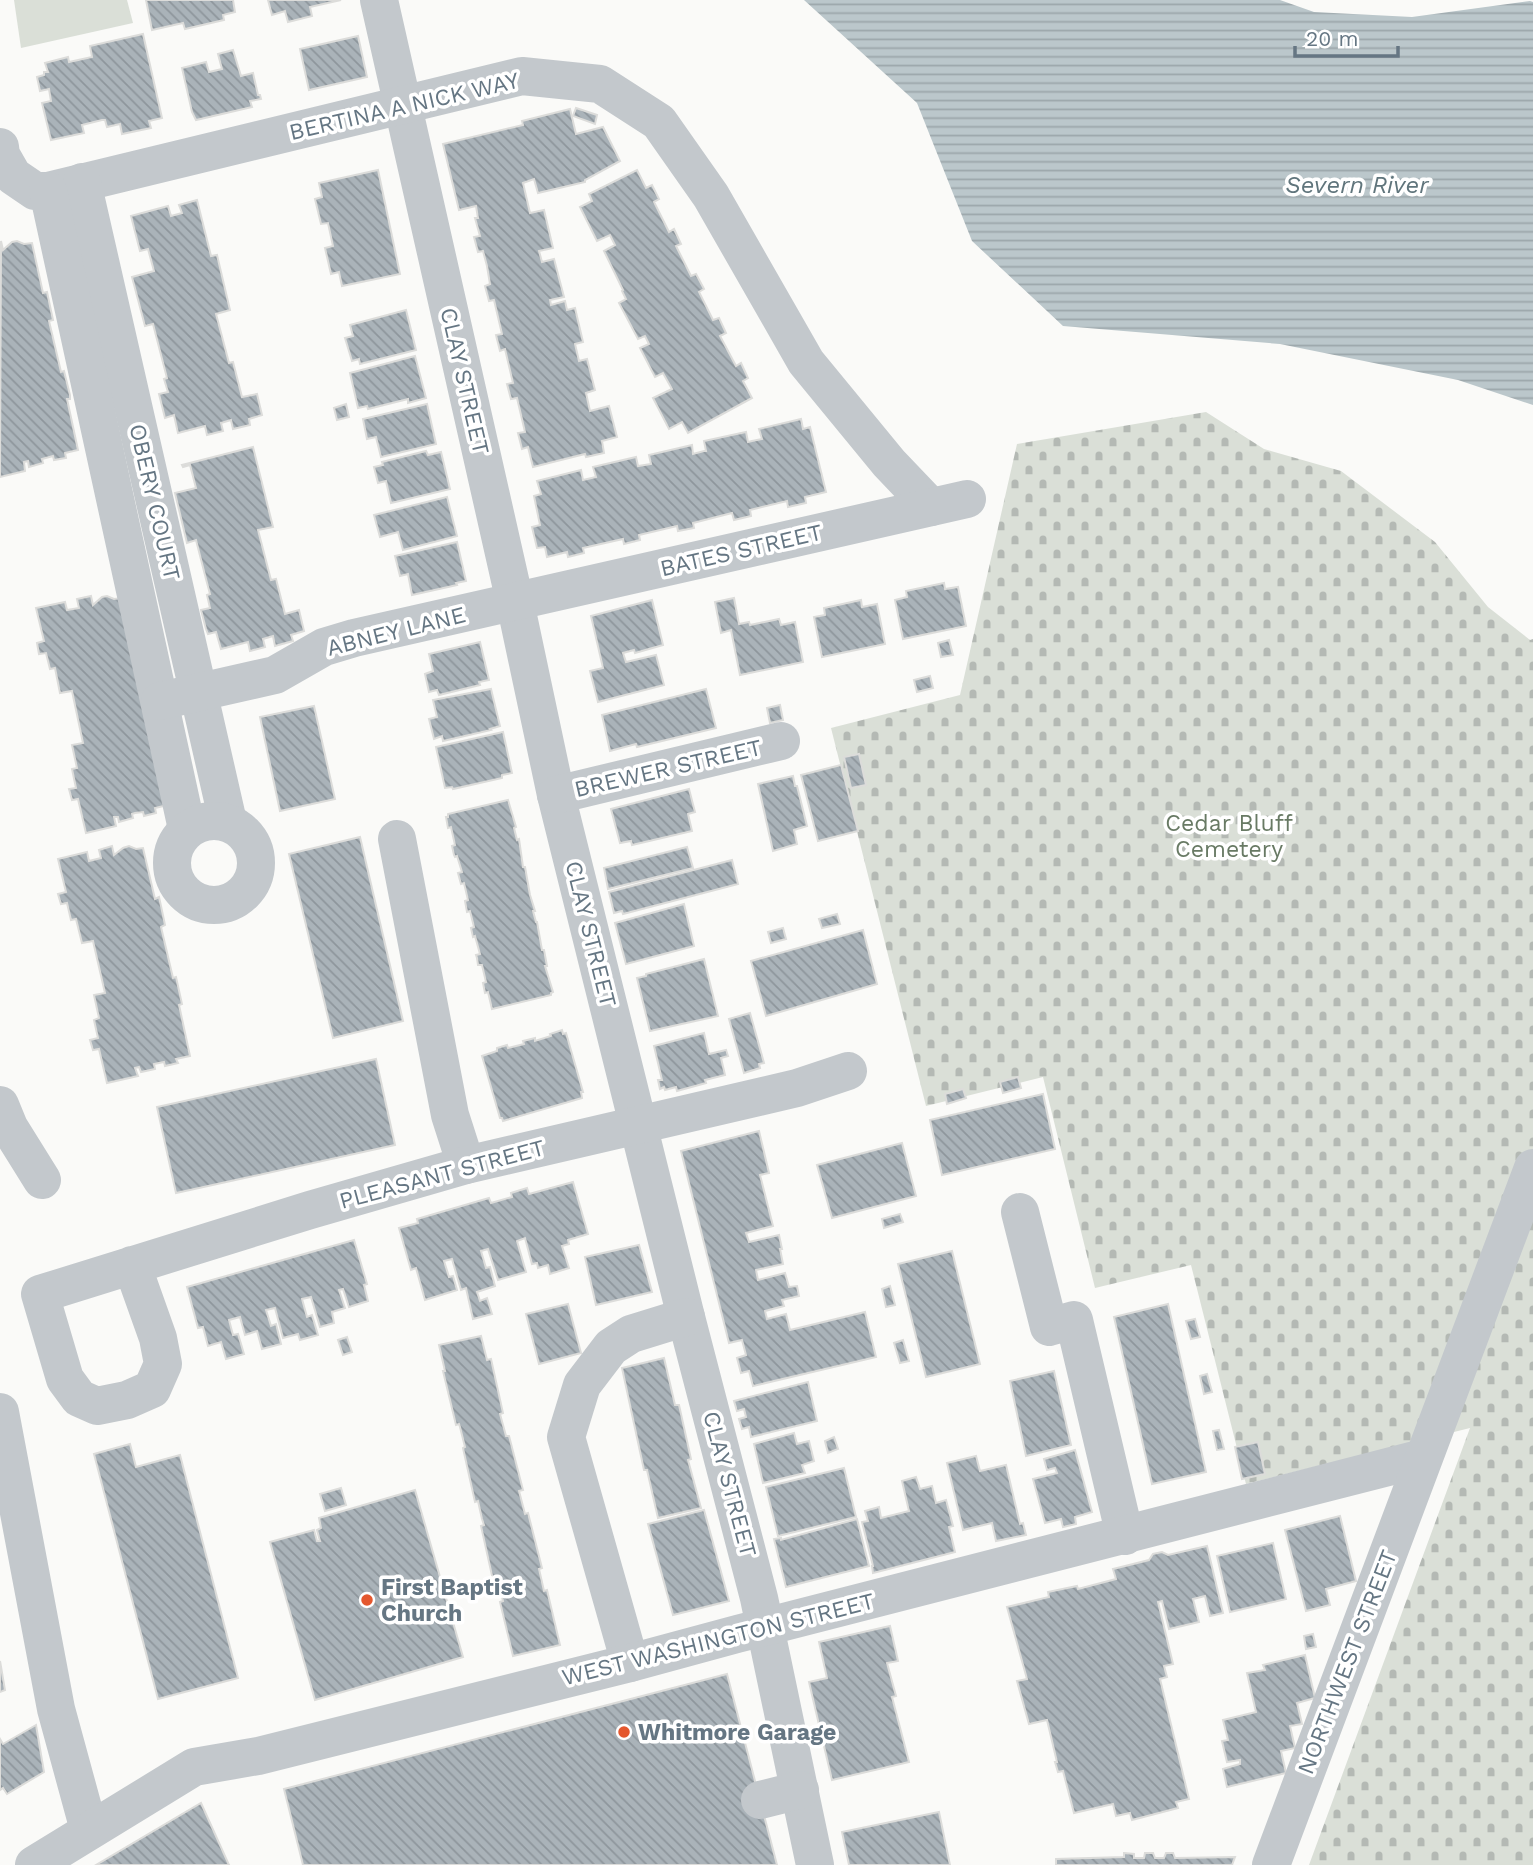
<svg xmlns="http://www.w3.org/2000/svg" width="1533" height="1865" viewBox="0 0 1533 1865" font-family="'Work Sans',sans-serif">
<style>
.cemetery{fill:url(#cemetery-stones)}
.park{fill:#dadfd7}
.water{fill:url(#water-rules)}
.building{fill:url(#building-back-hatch);stroke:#dcdcda;stroke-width:2}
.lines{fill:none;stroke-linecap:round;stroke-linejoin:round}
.minor{stroke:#c3c8cc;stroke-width:38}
.poi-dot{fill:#e4572e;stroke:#fff;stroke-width:2.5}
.labels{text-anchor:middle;stroke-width:7;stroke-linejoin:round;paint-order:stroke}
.street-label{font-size:23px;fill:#657683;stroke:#fff}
.park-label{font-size:23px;fill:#687a64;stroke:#fff}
.poi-label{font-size:23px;font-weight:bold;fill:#657683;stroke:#fff;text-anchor:start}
.water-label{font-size:24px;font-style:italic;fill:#60757c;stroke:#fff}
</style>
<defs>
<pattern id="cemetery-stones" width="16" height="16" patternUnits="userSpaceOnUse" patternTransform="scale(1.75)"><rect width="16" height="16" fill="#dadfd7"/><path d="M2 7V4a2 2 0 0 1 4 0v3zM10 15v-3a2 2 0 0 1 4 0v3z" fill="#b4b9b4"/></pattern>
<pattern id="water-rules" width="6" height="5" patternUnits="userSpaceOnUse" patternTransform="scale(1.75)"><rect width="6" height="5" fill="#bbc7cb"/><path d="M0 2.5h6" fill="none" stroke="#9ca6aa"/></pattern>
<pattern id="building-back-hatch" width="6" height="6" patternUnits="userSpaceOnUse" patternTransform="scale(1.75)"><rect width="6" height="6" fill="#aab3b9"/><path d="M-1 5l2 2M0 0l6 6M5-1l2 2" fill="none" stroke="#8e969c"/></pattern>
</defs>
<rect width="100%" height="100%" fill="#fafaf8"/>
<path class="cemetery" d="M1206 412 1264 449 1341 471 1435 542 1488 607 1530 640 1533 639V1865H1309L1470 1428 1246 1484 1191 1265 1095 1288 1043 1077 926 1106 831 728 960 695 1017 444Z"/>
<path class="park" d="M14 0H127L133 23 21 48Z"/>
<path class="water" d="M804 0H1280L1314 12 1412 17 1530 1 1533 2V405L1458 380 1280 344 1063 326 972 241 917 103Z"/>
<g class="building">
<path d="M146 0H233L235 12 223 15 224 20 185 29 183 23 152 30Z"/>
<path d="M268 0H341L310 7 312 16 288 22 285 11 272 15Z"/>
<path d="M143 34 162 118 149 121 151 128 122 134 120 124 107 127 105 120H102L82 125 84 133 51 140 42 103 51 101 49 89 40 91 37 77 44 75V72H48L45 63 68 57 69 62 92 57 90 46Z"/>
<path d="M358 36 367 77 309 90 300 49Z"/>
<path d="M233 50 241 76 253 73 258 95H260L261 99 250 101 252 107 196 120 192 112 182 68 206 62 209 72 222 69 218 54Z"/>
<path d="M576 108 597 115 595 124 573 116Z"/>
<path d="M570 109 576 134 603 127 620 161 585 180V182L538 193 534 179 523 183 530 213 544 210 553 248 539 251 542 262 554 259 564 297 550 300 551 305 565 301 567 310 575 308 583 342 575 344 579 361 587 359 595 390 586 393 590 411 609 406 617 437 602 441 604 453 586 457 585 454 533 467 528 447 522 449 518 433 525 432 517 398 511 399 507 384 513 383 505 349 500 351 496 335 502 334 494 300 489 301 488 297 485 286 490 284 487 266 483 251 478 252 474 237 480 236 475 218H478L476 206 459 210 443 144 523 125 522 121Z"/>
<path d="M378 170 400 274 342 286 339 272 331 274 325 248 333 246 328 223 321 224 315 199 322 197 319 183Z"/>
<path d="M637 170 646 188 652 185 659 199 654 202 669 232 674 229 681 244 676 246 691 276 696 274 704 289 699 292 713 320 719 318 726 333 720 336 736 366 741 363 748 378 743 381 752 398 688 433 682 422 669 429 653 398 672 389 663 373 655 377 640 348 649 344 645 336 638 339 619 303 626 299 622 291 623 290 604 251 615 245 610 235 597 241 580 207 592 201 589 194Z"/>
<path d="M197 200 211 256 217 255 230 310 216 314 229 363 233 362 242 397 257 394 262 415 249 419 250 425 233 429 231 420 221 423 223 431 207 435 205 426 178 433 174 415 165 418 159 394 168 392 164 379 167 378 153 324 145 326 132 277 154 271 148 249 140 251 131 216 168 206 171 216 182 213 179 205Z"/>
<path d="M1 241 3 250 12 242 17 241 24 244 32 243 43 293 47 292 53 320 49 321 61 372 64 371 70 395V399H67L78 450 65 453 66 458 54 460 53 456 42 459 43 463 29 467 28 461 24 462 25 471 0 477Z"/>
<path d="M406 310 416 350 360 364 359 359 352 361 345 338 353 336 350 325Z"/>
<path d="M415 356 426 398 408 403V399L368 409 367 406 358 408 350 373Z"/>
<path d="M346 404 349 417 337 420 334 408Z"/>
<path d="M427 404 436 444 381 457 376 437 367 439 363 419Z"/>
<path d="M801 419 803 429 810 427 826 492 805 497 806 503 788 507 787 501 750 510 751 516 734 520 732 513 693 523 694 528 678 531 677 526 639 535 640 540 624 544 623 539 583 548 584 553 568 557 567 552 547 557 545 547 537 548 532 527 540 525 534 496 541 494 537 481 581 470 583 480 596 477 593 467 636 457 638 466 651 464 649 455 692 445 693 454 704 451H706L704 441 746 432 748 442 752 441 762 439 759 429Z"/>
<path d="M253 447 273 527 258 530 271 580 276 579 285 614 299 610 304 631 291 635 293 641 275 646 273 636 263 639 265 647 250 651 248 642 221 649 216 632 208 634 206 629 201 610 210 608 207 595 210 594 206 579 196 540 187 543 175 493 196 488 190 465 183 467 182 465Z"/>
<path d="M426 451 428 455 441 452 450 489 391 503 386 481 378 483 374 467 383 465 382 462Z"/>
<path d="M447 497 457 536 403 550 398 532 380 537 374 515Z"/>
<path d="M457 542 466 581 456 583 457 585 412 595 408 574 400 576 395 556Z"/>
<path d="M944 583 945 589 958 587 966 626 903 639 895 600 907 597 906 591Z"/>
<path d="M91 596 93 605 102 597 107 596 114 599 122 598 168 805 155 808 156 813 144 816 143 812 135 813 132 814 133 818 119 822 118 817H114L116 826 86 833 78 799 72 800 69 789 76 788 72 769 77 768 72 745 83 743 72 691 60 693 55 668 50 669 46 653 39 654 37 643 44 641 36 608 65 602 67 610 79 608 77 599Z"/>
<path d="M734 598 739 624 749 622 750 625 779 619 781 625 795 622 803 662 740 675 731 630 721 633 715 602Z"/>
<path d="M652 600 663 645 635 653 634 650 623 653 626 662 656 655 664 685 598 702 590 671 603 668 591 616Z"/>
<path d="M861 600 862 607 877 604 885 644 822 657 814 617 825 615 824 608Z"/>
<path d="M949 640 953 655 941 657 938 643Z"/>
<path d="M480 642 489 680 479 682 480 685 439 695 437 690 429 692 425 674 433 671 429 654Z"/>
<path d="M930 676 933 688 917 692 914 680Z"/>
<path d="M491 689 500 726 490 729 491 730 443 741 442 736 434 739 429 719 437 717 433 700Z"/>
<path d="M706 689 716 728 637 747 636 744 610 751 602 715Z"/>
<path d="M780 705 783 720 770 723 767 708Z"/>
<path d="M314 706 335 799 280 811 260 717Z"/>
<path d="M503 732 512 773 502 775V778L453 789 452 787 445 788 436 747Z"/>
<path d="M859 754 866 785 851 788 844 757Z"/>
<path d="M841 765 858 831 818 841 801 775Z"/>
<path d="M793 776 795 786H797L807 826 794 830 797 844 773 851 758 784Z"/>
<path d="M689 789 695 812 688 814 692 831 632 845 631 841 620 843 611 809Z"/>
<path d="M508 800 516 827 514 828 517 840 519 839 523 867H525L530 895 535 911H533L536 922H537L542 950H544L547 966H545L553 992 551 993V995L492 1009 488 992 485 993 483 983 486 982 482 965H478L477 958 476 955 480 954 475 936 473 937 471 928 474 927 470 911 467 912 465 901 468 900 464 883 461 884 458 873 462 872 457 856 455 857 454 855 452 846 455 845 451 827 448 828 446 817H448V814Z"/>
<path d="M360 837 403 1021 333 1038 289 854Z"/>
<path d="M112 846 114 855 123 848 129 846 136 849 143 848 155 899 159 897 161 906 165 925 161 927 173 978 176 977 182 1004 179 1005 190 1056 176 1059 178 1063 165 1066 164 1062 154 1064 155 1069 141 1072 139 1067 135 1068 138 1076 107 1083 99 1049 93 1050 90 1040 98 1038 94 1020 99 1018 94 995 105 993 93 941 82 943 76 919 71 920 67 903 61 904 58 894 66 892 58 859 87 852 89 861 101 858 99 850Z"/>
<path d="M687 847 693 868 608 889 604 868Z"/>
<path d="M732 860 738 884 623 914 622 911 614 913 609 892Z"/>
<path d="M684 904 694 946 626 964 615 923Z"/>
<path d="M837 914 840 924 822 928 819 919Z"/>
<path d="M783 928 786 939 771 943 768 932Z"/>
<path d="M863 930 877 984 766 1016 751 961Z"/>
<path d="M704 959 718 1016 650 1031 637 978 646 976V974Z"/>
<path d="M750 1013 764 1063 759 1064 760 1068 744 1073 729 1019Z"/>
<path d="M562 1030 563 1034 566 1033 583 1092H581L582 1098 503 1121 502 1118H500L482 1056 497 1051V1048L507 1045 508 1048 524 1044 523 1041 535 1038V1041L551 1036 550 1034Z"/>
<path d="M704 1033 709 1054 726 1050 728 1056 721 1058 725 1075 705 1080 706 1083 677 1091 676 1087 665 1090 664 1087 660 1089 658 1080H662L654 1046Z"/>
<path d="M376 1059 395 1145 176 1193 157 1107Z"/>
<path d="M1018 1077 1021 1088 1003 1093 1000 1082Z"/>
<path d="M963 1089 966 1098 947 1104 945 1094Z"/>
<path d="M1043 1094 1055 1149 942 1175 930 1120Z"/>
<path d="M759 1131 769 1173 760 1175 773 1226 746 1233 749 1242 779 1235 782 1249H780L783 1264 756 1270 758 1280 785 1273 789 1287 797 1286 799 1296 782 1300 784 1306 765 1311 767 1319 786 1314 790 1330 865 1312 876 1357 753 1386 749 1371 741 1373 737 1358 746 1355 742 1340 729 1343 681 1151Z"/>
<path d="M902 1143 916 1196 832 1218 817 1165Z"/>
<path d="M573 1182 588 1234 568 1240 569 1244 562 1246 569 1268 550 1274 548 1265 538 1268 537 1263 532 1264 525 1238 517 1241 526 1272 498 1280 488 1249 481 1251 486 1268 490 1267 495 1286 477 1292 480 1301 487 1298 492 1314 473 1319 466 1288 461 1290 452 1259 444 1261 449 1277 453 1276 457 1290 425 1300 416 1268 411 1270 399 1228 418 1223 417 1219 489 1198 491 1203 512 1197 511 1193 527 1188 529 1194Z"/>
<path d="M900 1214 903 1222 884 1228 882 1219Z"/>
<path d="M354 1240 367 1284 364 1285 368 1301 349 1307 343 1289 339 1290 345 1308 332 1312 334 1323 320 1327 311 1297 302 1299 307 1317 312 1315 318 1335 300 1340 298 1334 283 1338 275 1308 266 1310 271 1326 276 1324 281 1344 262 1349 257 1331 245 1335 240 1317 229 1320 233 1335 238 1334 244 1354 226 1359 221 1342 208 1346 203 1327 198 1328 187 1287Z"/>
<path d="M639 1245 652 1292 596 1305 585 1257Z"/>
<path d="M952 1251 980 1364 926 1377 898 1264Z"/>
<path d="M890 1286 895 1305 886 1307 882 1289Z"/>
<path d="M568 1304 581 1353 539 1364 526 1314Z"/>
<path d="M1168 1304 1206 1472 1152 1484 1114 1317Z"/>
<path d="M1195 1319 1200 1337 1191 1339 1186 1321Z"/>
<path d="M481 1336 487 1360 491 1359 503 1413 500 1414 506 1436H509L523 1490 519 1491 525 1514 528 1513 542 1568 539 1569 544 1591 547 1590 560 1645 513 1656 500 1602 503 1601 498 1579 493 1580 481 1526 484 1525 482 1519 478 1501 475 1502 463 1448 465 1447 460 1427 459 1424 456 1425 443 1371H445L439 1345Z"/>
<path d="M347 1337 352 1352 343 1355 338 1340Z"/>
<path d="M903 1340 909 1361 900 1363 894 1343Z"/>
<path d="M664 1358 675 1405H679L691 1459 688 1460 701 1508 658 1518 647 1470H644L622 1368Z"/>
<path d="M1054 1371 1071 1445 1026 1456 1010 1381Z"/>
<path d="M1207 1374 1212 1392 1204 1394 1200 1376Z"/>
<path d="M808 1382 817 1421 751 1437 749 1427 742 1429 739 1419 746 1417 744 1409 737 1411 734 1401Z"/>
<path d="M1219 1430 1224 1449 1217 1450 1213 1431Z"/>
<path d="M794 1433 797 1444 809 1441 814 1461 802 1465 805 1473 763 1483 754 1444Z"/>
<path d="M834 1437 838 1449 828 1453 825 1441Z"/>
<path d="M1258 1442 1265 1474 1242 1479 1235 1447Z"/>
<path d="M130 1444 136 1467 180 1455 238 1678 158 1699 94 1454Z"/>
<path d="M1075 1450 1092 1512 1075 1517 1076 1524 1063 1527 1061 1519 1045 1523 1033 1479 1057 1473 1055 1468 1047 1470 1044 1459Z"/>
<path d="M976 1456 980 1471 1006 1465 1020 1524 1023 1523 1026 1535 996 1541 992 1523 963 1530 947 1463Z"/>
<path d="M844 1468 856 1517 778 1536 766 1487Z"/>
<path d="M916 1477 920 1489 932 1486 936 1503 946 1500 953 1526 949 1527 955 1552 873 1573 872 1566H873L862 1522 868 1521 865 1511 879 1507 881 1518 909 1511 902 1481Z"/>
<path d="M341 1488 346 1505 325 1511 320 1494Z"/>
<path d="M415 1490 463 1657 315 1700 270 1542 314 1530 317 1541H320L317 1530 321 1528 319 1518Z"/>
<path d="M704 1510 729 1601 673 1615 648 1524Z"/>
<path d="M1340 1516 1356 1581 1326 1589 1330 1605 1306 1611 1285 1530Z"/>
<path d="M857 1519 869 1566 786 1587 774 1539 781 1538V1540Z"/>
<path d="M1273 1543 1286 1599 1230 1612 1217 1556Z"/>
<path d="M1207 1546 1223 1613 1210 1616 1205 1596 1193 1599 1199 1622 1169 1629 1162 1601 1158 1602 1173 1664 1164 1666 1167 1677 1160 1679 1189 1799 1176 1802 1178 1808 1132 1820 1130 1813 1116 1816 1113 1804 1074 1813 1063 1771 1058 1772 1055 1762H1057L1047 1720 1029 1724 1017 1681 1027 1679 1007 1607 1049 1597 1048 1592 1077 1586 1078 1589 1116 1579 1113 1569 1149 1560 1153 1554 1162 1552 1168 1555Z"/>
<path d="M890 1626 898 1661 887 1663 896 1696 892 1697 909 1762 832 1780 809 1682 827 1678 819 1642Z"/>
<path d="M1313 1634 1316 1647 1306 1649 1304 1636Z"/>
<path d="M1305 1655 1315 1698 1297 1703 1302 1724 1290 1726 1295 1748 1281 1751 1286 1773 1227 1787 1223 1769 1240 1764V1760L1227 1762 1222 1741 1228 1740 1223 1720 1256 1712 1247 1673 1265 1670 1263 1665Z"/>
<path d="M0 1661 5 1690 0 1692Z"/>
<path d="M727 1674 777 1865H303L284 1789Z"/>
<path d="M36 1725 44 1772 7 1794 3 1788 0 1790V1739L3 1744Z"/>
<path d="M201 1803 229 1865H96Z"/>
<path d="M939 1812 950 1865H849L842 1832Z"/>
<path d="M1124 1853 1134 1854V1858H1144L1145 1853H1153L1155 1858H1164L1166 1853H1173L1175 1858 1235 1857 1232 1865H1056V1859L1124 1857Z"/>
</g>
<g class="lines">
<g class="minor">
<path d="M379 0 515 602 556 795 686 1317 759 1598 815 1865"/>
<path d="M0 147 1 155 13 176 35 191H48L522 76 600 84 659 122 711 196 806 362 889 463 931 507"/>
<path d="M82 182 228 822"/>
<path d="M48 191 187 829"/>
<path d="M160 701 275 675 324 647 354 638 967 499"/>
<path d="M556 795 781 741"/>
<circle cx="214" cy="863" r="42"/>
<path d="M397 839 450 1115 466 1165"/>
<path d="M0 1105 9 1127 42 1180"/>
<path d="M1020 1212 1049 1327 1074 1320 1125 1536"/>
<path d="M132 1265 158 1338 163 1364 152 1389 127 1400 97 1406 79 1398 65 1379 40 1294 310 1210 466 1165 797 1088 848 1071"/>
<path d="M0 1412 56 1709 89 1830"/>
<path d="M630 1663 566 1437 582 1385 611 1347 631 1334 686 1317"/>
<path d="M760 1800 800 1790"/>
<path d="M34 1865 194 1767 258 1756 630 1663 737 1634 1423 1458"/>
<path d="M1271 1865 1533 1168"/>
</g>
</g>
<g class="poi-dot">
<circle cx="367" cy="1600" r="7"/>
<circle cx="624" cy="1732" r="7"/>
</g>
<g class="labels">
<g class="street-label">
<text transform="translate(404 106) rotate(-13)" y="8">BERTINA A NICK WAY</text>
<text transform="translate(465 381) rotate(77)" y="8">CLAY STREET</text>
<text transform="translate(155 502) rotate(77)" y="8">OBERY COURT</text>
<text transform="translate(741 550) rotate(-13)" y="8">BATES STREET</text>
<text transform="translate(396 631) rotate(-14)" y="8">ABNEY LANE</text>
<text transform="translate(668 768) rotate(-13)" y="8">BREWER STREET</text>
<text transform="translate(591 934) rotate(76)" y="8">CLAY STREET</text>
<text transform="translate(442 1174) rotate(-15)" y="8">PLEASANT STREET</text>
<text transform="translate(730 1484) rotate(75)" y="8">CLAY STREET</text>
<text transform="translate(718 1639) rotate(-14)" y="8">WEST WASHINGTON STREET</text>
<text transform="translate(1347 1662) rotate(-69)" y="8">NORTHWEST STREET</text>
</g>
<g class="park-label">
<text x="1229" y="831">Cedar Bluff<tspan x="1229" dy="26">Cemetery</tspan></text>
</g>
<g class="poi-label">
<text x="381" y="1595">First Baptist<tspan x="381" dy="26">Church</tspan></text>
<text x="638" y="1740">Whitmore Garage</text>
</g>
<g class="water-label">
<text x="1357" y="193">Severn River</text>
</g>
</g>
<path d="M1295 46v10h103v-10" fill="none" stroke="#657683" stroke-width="3.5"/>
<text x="1306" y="46" font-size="21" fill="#657683" stroke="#ffffff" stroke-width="5" paint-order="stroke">20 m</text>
</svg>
